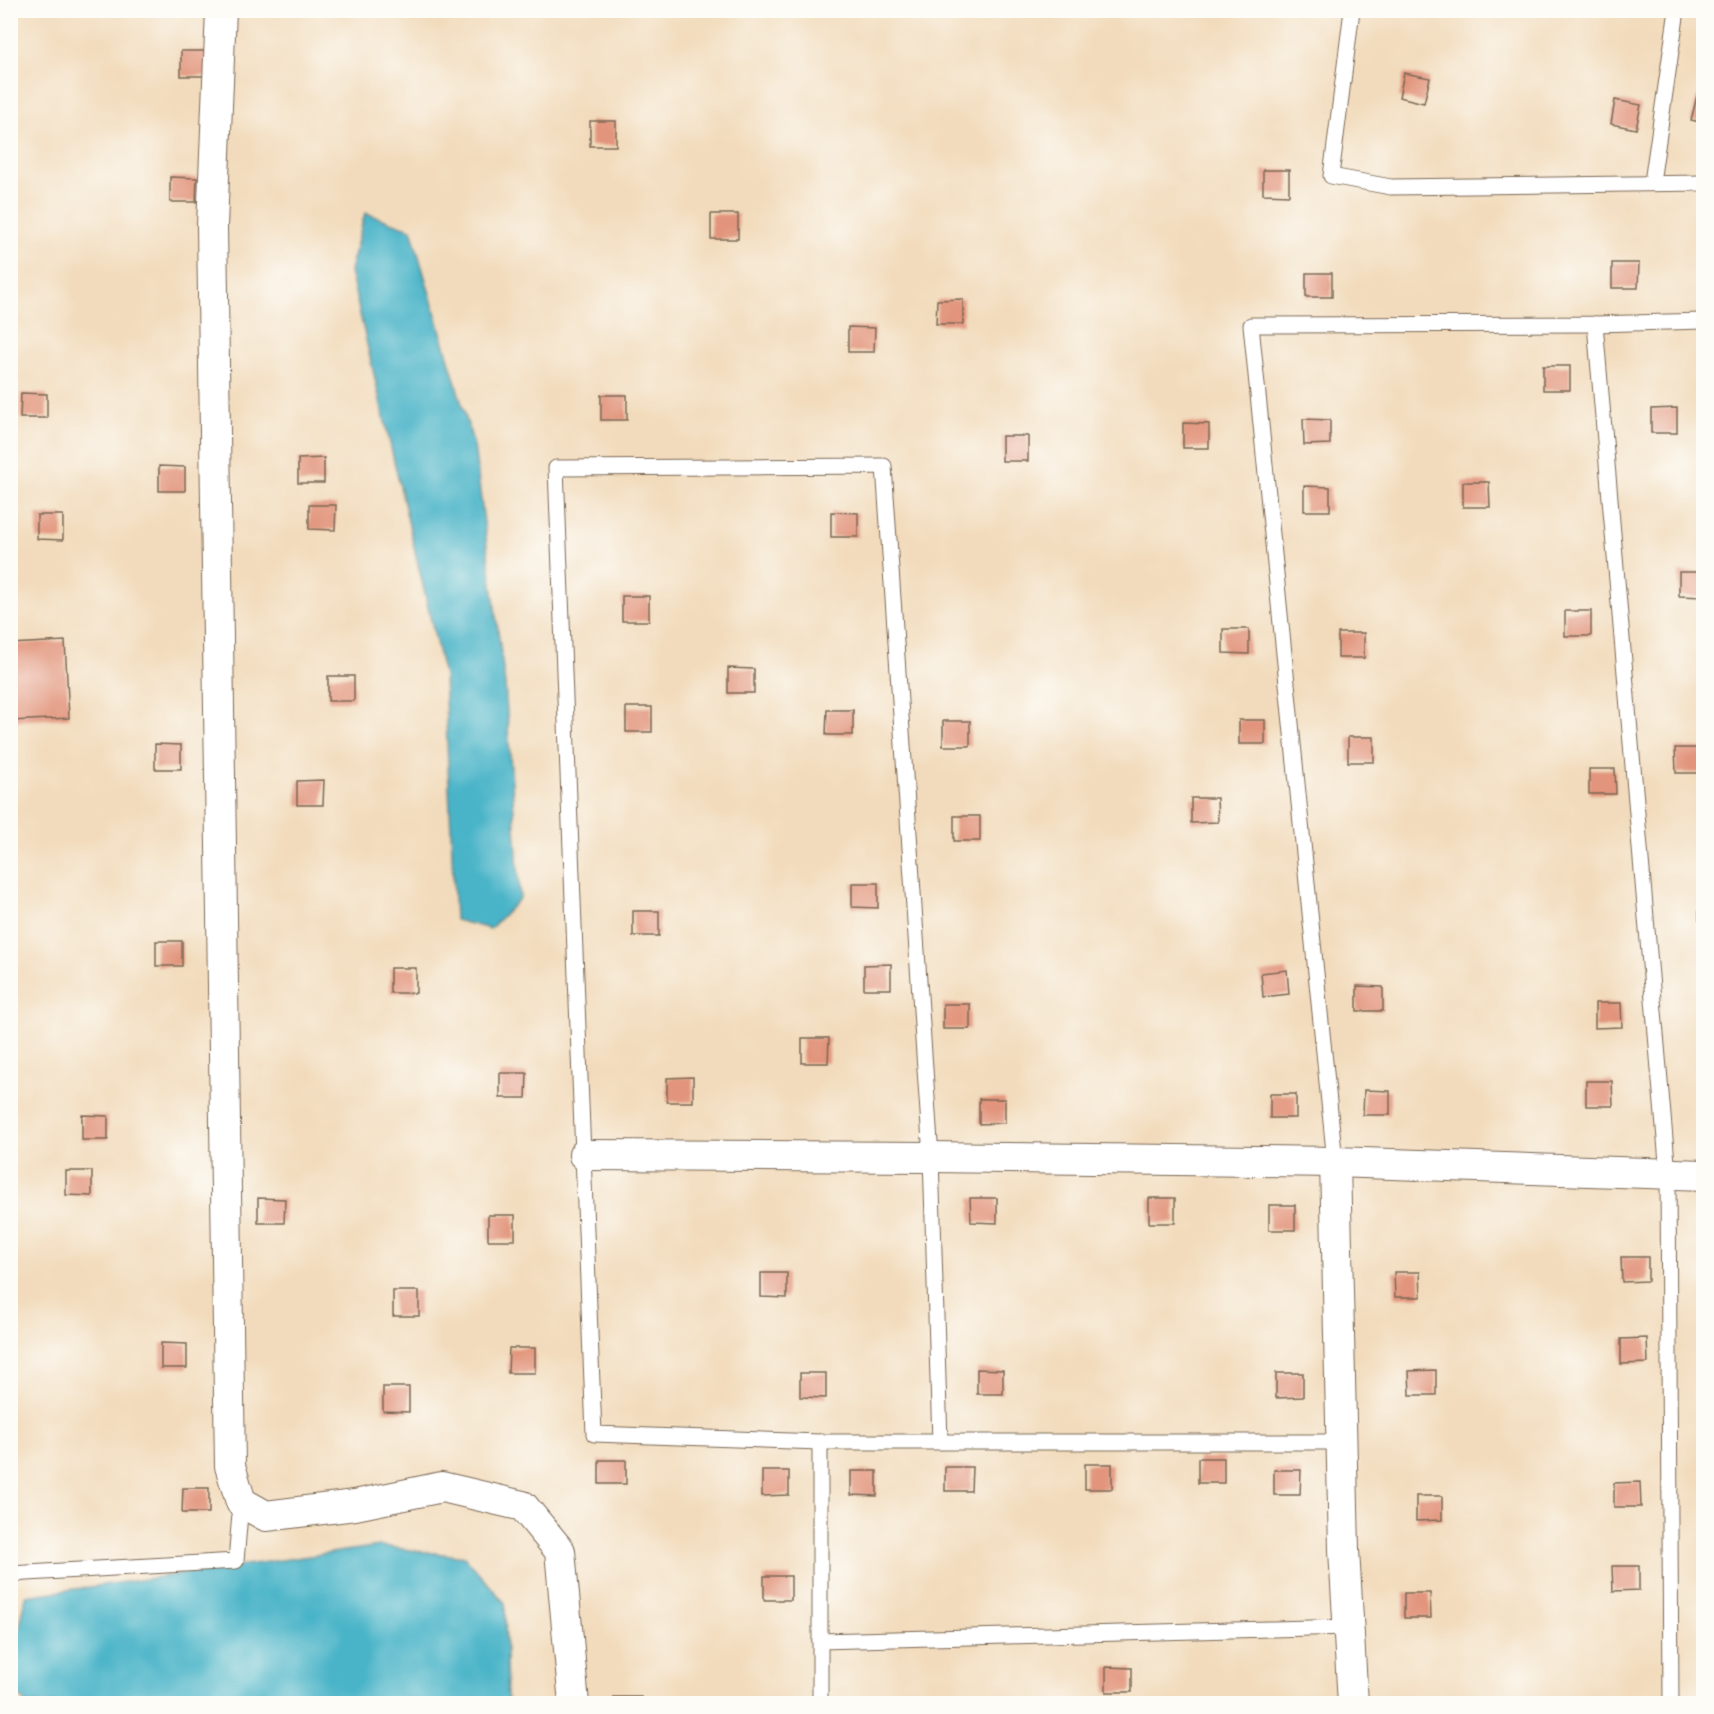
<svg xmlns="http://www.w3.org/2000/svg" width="1714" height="1714" viewBox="0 0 1714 1714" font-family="Caveat,sans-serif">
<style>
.water{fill:#4ab4c8;stroke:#426f73;stroke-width:1.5}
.building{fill:#e2947c}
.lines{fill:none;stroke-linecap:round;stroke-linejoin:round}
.lane-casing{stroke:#7b6855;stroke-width:17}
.street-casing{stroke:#7b6855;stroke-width:32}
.lane{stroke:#fff;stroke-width:15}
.street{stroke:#fff;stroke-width:30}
</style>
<rect width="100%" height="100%" fill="#fdfcf7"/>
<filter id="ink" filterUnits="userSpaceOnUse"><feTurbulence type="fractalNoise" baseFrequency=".0167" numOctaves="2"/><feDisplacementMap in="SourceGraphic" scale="12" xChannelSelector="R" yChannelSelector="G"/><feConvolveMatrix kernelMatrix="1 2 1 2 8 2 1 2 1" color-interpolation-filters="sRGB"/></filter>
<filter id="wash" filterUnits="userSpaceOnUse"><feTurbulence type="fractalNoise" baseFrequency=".008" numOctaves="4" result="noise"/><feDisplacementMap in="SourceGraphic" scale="24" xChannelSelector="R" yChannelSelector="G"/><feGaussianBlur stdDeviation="1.35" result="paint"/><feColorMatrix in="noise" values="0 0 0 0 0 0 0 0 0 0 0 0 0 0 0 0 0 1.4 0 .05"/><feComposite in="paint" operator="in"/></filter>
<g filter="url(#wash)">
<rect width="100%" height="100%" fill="#f2dbbc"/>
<g class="water">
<path d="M365 213 411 229 474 446 505 684 520 898 490 929 455 920 444 676 350 271Z"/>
<path d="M380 1546 465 1557 505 1603 507 1703 26 1704 11 1686V1672L26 1596Z"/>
</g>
<g id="blocks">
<g class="building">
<rect x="181" y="51" width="26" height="25"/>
<path d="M1404 73 1430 78 1424 103 1399 97Z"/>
<path d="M1697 96 1704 98V123L1691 120Z"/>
<path d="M1615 100 1641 105 1636 129 1611 124Z"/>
<rect x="590" y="121" width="26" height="25"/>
<path d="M1263 170H1289V195L1263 194Z"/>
<path d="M170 177 197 178 196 202H170Z"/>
<rect x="711" y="214" width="27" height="25"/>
<path d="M1612 263H1639L1638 288H1612Z"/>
<rect x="1306" y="273" width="26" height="24"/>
<path d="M963 299V324H936L937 300Z"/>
<path d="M848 327 875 328 874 352H848Z"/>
<rect x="1543" y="366" width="27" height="24"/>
<path d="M21 393 47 394V418H20Z"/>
<rect x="601" y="395" width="26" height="25"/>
<path d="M1677 408V433H1651V409Z"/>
<path d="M1303 419 1330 420V444L1304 445Z"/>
<path d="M1183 423 1209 424V448H1183Z"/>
<rect x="1002" y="436" width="26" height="25"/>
<path d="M324 458V483H298V459Z"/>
<path d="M159 466 185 467V491H159Z"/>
<path d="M1463 482H1489L1490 507H1463Z"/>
<path d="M1304 486 1330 487V511H1304Z"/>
<path d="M309 505H336L335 530 309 529Z"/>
<path d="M831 512 858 513V537H831Z"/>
<path d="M37 515H63V540L37 539Z"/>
<path d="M1679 572H1704V597L1679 596Z"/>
<rect x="622" y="596" width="27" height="25"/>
<rect x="1565" y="611" width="26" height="25"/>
<path d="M1223 629H1249V654L1223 653Z"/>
<rect x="1338" y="633" width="26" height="25"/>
<path d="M65 641 69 718 11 721 10 644Z"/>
<path d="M728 668 754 669V693H728Z"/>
<rect x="328" y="676" width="26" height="25"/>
<rect x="626" y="707" width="26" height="25"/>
<path d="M827 710H853V735H826Z"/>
<rect x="1239" y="720" width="26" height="24"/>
<rect x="943" y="721" width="27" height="25"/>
<rect x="1348" y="737" width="26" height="25"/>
<path d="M155 744 181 745V769H155Z"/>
<path d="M1675 748H1702V773H1676Z"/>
<path d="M1589 769H1615L1616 794H1589Z"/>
<path d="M324 780 323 805H297V781Z"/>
<path d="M1191 798H1217L1218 822 1191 823Z"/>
<rect x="954" y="816" width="26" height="25"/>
<path d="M852 883H878V908L852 907Z"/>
<rect x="1699" y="895" width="5" height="25"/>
<rect x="633" y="911" width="26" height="25"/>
<rect x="156" y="941" width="26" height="25"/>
<path d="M891 964V989H864V965Z"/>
<rect x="390" y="968" width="26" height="25"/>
<path d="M1287 970 1289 994 1263 997 1261 973Z"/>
<path d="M1357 986 1383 987V1011H1357Z"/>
<path d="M1595 1003H1621L1622 1027 1595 1028Z"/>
<rect x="943" y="1004" width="27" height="25"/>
<path d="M802 1038H829L828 1063H802Z"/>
<path d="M500 1073H527L526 1098H500Z"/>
<path d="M693 1077V1102H667V1078Z"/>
<path d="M1586 1081H1612L1613 1106H1586Z"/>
<path d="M1364 1090 1390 1091V1115H1363Z"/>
<rect x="1270" y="1094" width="26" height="24"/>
<path d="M979 1099H1005V1123L979 1124Z"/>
<path d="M82 1115 108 1116V1140H82Z"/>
<path d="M66 1171H92V1196L66 1195Z"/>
<path d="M258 1198 285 1199 284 1223H258Z"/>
<path d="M970 1198H997V1223L971 1222Z"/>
<rect x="1149" y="1198" width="26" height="25"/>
<rect x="1269" y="1205" width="26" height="25"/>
<rect x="488" y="1215" width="27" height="25"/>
<path d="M1621 1257H1648V1281L1622 1282Z"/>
<path d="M1394 1272H1420L1421 1297H1395Z"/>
<path d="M761 1273H787V1298L761 1297Z"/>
<rect x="393" y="1291" width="26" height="25"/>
<path d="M1647 1338 1648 1363 1621 1364V1339Z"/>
<path d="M161 1343 187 1344V1368H161Z"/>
<path d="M509 1348H535V1373H508Z"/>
<path d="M977 1369 1003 1370V1394H977Z"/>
<path d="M1436 1370V1395H1410L1409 1371Z"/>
<path d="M800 1373H826V1398L800 1397Z"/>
<path d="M1276 1373H1303V1397L1276 1398Z"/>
<path d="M383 1387H409V1412L383 1411Z"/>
<rect x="1198" y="1458" width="26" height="25"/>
<rect x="599" y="1460" width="27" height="24"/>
<rect x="1085" y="1464" width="27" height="25"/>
<path d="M945 1467H972L971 1491H945Z"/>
<path d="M1274 1470H1301L1300 1495H1274Z"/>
<path d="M762 1471H789V1495L762 1496Z"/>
<path d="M851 1471H877V1496L851 1495Z"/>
<path d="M1640 1482 1641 1507H1614V1483Z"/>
<path d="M183 1488H209V1513H182Z"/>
<path d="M1416 1496H1442V1520L1416 1521Z"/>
<path d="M1612 1566H1639V1590L1613 1591Z"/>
<rect x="764" y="1576" width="27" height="24"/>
<path d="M1404 1593H1430L1431 1618H1404Z"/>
<path d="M1106 1667 1132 1668V1692H1106Z"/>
<rect x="614" y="1697" width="27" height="7"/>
</g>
</g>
</g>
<g filter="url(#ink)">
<use href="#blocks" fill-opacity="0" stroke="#7b6855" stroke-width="1.5"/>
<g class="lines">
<g class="lane-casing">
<g id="lane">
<path d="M1352 10 1331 176 1391 187 1704 183"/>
<path d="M1652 182 1677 10"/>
<path d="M1595 324 1668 1174 1671 1704"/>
<path d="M1335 1162 1251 325 1595 324 1704 321"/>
<path d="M940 1442 931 1157 884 466 556 468 594 1434 820 1442H1341"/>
<path d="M10 1574 236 1561 241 1502"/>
<path d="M820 1641 1349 1627"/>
<path d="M820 1704V1442"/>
</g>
</g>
<g class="street-casing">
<g id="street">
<path d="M221 10 212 226 230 1466 241 1502 266 1516 355 1505 442 1487 523 1506 560 1551 574 1704"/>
<path d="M584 1155 931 1157 1335 1162 1704 1175"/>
<path d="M1335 1162 1344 1550 1353 1704"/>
</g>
</g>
<use href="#lane" class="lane"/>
<use href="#street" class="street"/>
</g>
</g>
<rect width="1714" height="1714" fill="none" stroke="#fdfcf7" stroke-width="36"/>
</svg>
